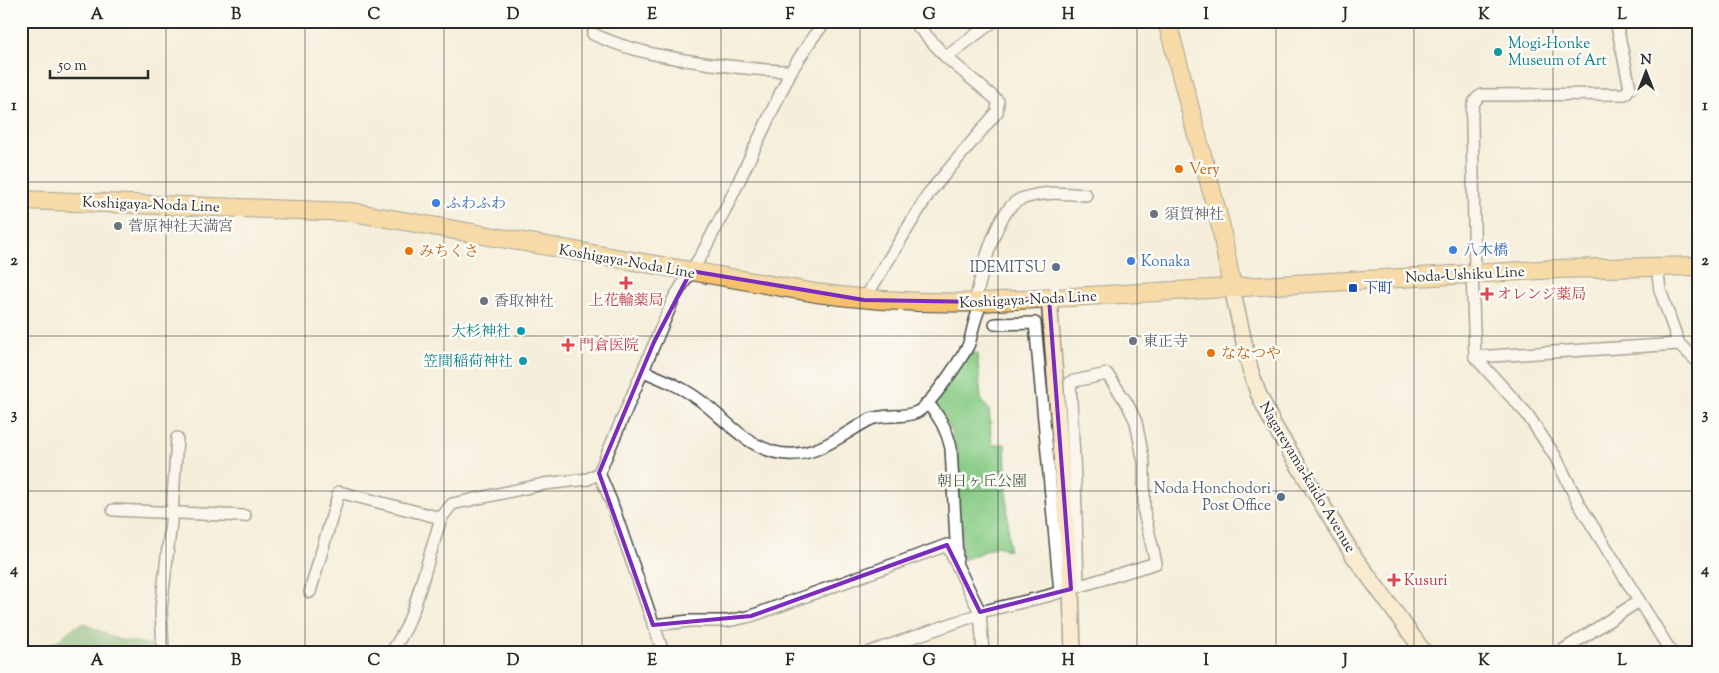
<svg xmlns="http://www.w3.org/2000/svg" width="1719" height="673" viewBox="0 0 1719 673" font-family="'Sorts Mill Goudy','Noto Serif JP',serif">
<style>
.green{fill:#89cc86;stroke:#5a7c58}
.forest{fill:#6eb073;stroke:#4c6e4f}
.lines{fill:none;stroke-linecap:round;stroke-linejoin:round}
.street-casing{stroke:#494845;stroke-width:14}
.secondary-casing{stroke:#494845;stroke-width:18}
.primary-casing{stroke:#494845;stroke-width:20}
.street{stroke:#fff;stroke-width:11}
.secondary{stroke:#fbe6c4;stroke-width:15}
.primary{stroke:#f5c16b;stroke-width:18}
.marked{fill:none;stroke:#7b2cbf;stroke-width:4;stroke-linejoin:round}
.grid{fill:none;stroke:#2b2b2b;stroke-width:1;stroke-opacity:0.55}
.culture-dot{fill:#0f9aa8;stroke:#fdfcf7;stroke-width:2}
.food-dot{fill:#e8710a;stroke:#fdfcf7;stroke-width:2}
.shop-dot{fill:#3f7fe0;stroke:#fdfcf7;stroke-width:2}
.worship-dot{fill:#6b7280;stroke:#fdfcf7;stroke-width:2}
.service-dot{fill:#5c6f8a;stroke:#fdfcf7;stroke-width:2}
.health-dot{fill:#e0444e;stroke:#fdfcf7;stroke-width:2}
.transit-dot{fill:#1a4fb4;stroke:#fdfcf7;stroke-width:2}
.labels{text-anchor:middle;stroke-width:5;stroke-linejoin:round;paint-order:stroke}
.culture-label{font-size:15px;fill:#0d838f;stroke:#fdfcf7;text-anchor:end}
.food-label{font-size:15px;fill:#c56008;stroke:#fdfcf7;text-anchor:start}
.shop-label{font-size:15px;fill:#366cbe;stroke:#fdfcf7;text-anchor:start}
.street-label{font-size:15px;fill:#2b2b2b;stroke:#fdfcf7}
.worship-label{font-size:15px;fill:#5b616d;stroke:#fdfcf7;text-anchor:start}
.service-label{font-size:15px;fill:#4e5e75;stroke:#fdfcf7;text-anchor:end}
.transit-label{font-size:15px;fill:#164399;stroke:#fdfcf7;text-anchor:start}
.health-label{font-size:15px;fill:#be3a42;stroke:#fdfcf7;text-anchor:start}
.park-label{font-size:15px;fill:#475b46;stroke:#fdfcf7}
.neatline{fill:none;stroke:#2b2b2b;stroke-width:2}
.grid-label{font-size:16px;text-anchor:middle;font-weight:bold;fill:#2b2b2b}
</style>
<rect width="100%" height="100%" fill="#fdfcf7"/>
<filter id="ink" filterUnits="userSpaceOnUse"><feTurbulence type="fractalNoise" baseFrequency=".02" numOctaves="2"/><feDisplacementMap in="SourceGraphic" scale="10" xChannelSelector="R" yChannelSelector="G"/><feConvolveMatrix kernelMatrix="1 2 1 2 8 2 1 2 1" color-interpolation-filters="sRGB"/></filter>
<filter id="wash" filterUnits="userSpaceOnUse"><feTurbulence type="fractalNoise" baseFrequency=".0096" numOctaves="4" result="noise"/><feDisplacementMap in="SourceGraphic" scale="20" xChannelSelector="R" yChannelSelector="G"/><feGaussianBlur stdDeviation="1.12" result="paint"/><feColorMatrix in="noise" values="0 0 0 0 0 0 0 0 0 0 0 0 0 0 0 0 0 1.4 0 .05"/><feComposite in="paint" operator="in"/></filter>
<g filter="url(#wash)">
<rect width="100%" height="100%" fill="#f5eedb"/>
<path class="green" d="M971 353H977L981 399 989 410 992 445 1005 444 1009 550 997 546 963 560 959 513 957 450 949 426 937 406 936 400Z"/>
<path class="forest" d="M83 623 117 639 155 645 162 652H35L60 639 71 629Z"/>
</g>
<g filter="url(#ink)">
<g class="lines">
<g class="street-casing">
<g id="street">
<path d="M593 34C631 52 671 58 711 64 738 67 764 71 791 71"/>
<path d="M946 57 994 21"/>
<path d="M1657 266 1660 290 1679 344 1698 362"/>
<path d="M1472 273 1475 357 1527 414 1555 456 1579 504 1671 652"/>
<path d="M1475 273 1472 125C1472 112 1470 101 1482 95L1625 94 1630 88 1616 21"/>
<path d="M864 300 929 193 997 112 998 101 946 57 913 21"/>
<path d="M975 302C981 277 995 209 1021 199 1043 191 1064 193 1086 195"/>
<path d="M995 324 1035 323 1060 592"/>
<path d="M1475 357 1679 344"/>
<path d="M643 371C665 380 687 389 706 405 728 423 746 444 774 452 812 462 839 436 869 420 883 413 903 419 917 412 930 406 961 359 968 346 971 339 972 331 974 324 976 316 979 309 982 302"/>
<path d="M927 403C940 416 947 430 951 448L957 559"/>
<path d="M113 510 245 516"/>
<path d="M310 592 339 492 441 518"/>
<path d="M980 612 1047 596 1156 563 1144 512V463L1136 422 1127 403 1107 374 1070 382 1075 478 1078 587"/>
<path d="M653 625 690 621H728L751 616 947 545 980 612 983 652"/>
<path d="M163 652 161 609 172 513 177 438"/>
<path d="M392 652 406 628 414 608 441 518 452 504 544 484 588 479 599 473"/>
<path d="M663 652 611 501 599 473 674 298 702 254 728 204 791 71 813 37 826 21"/>
<path d="M870 652 980 614"/>
<path d="M1560 652 1639 601"/>
</g>
</g>
<g class="secondary-casing">
<g id="secondary">
<path d="M1232 288 1250 369 1258 393 1273 424 1353 555 1424 652"/>
<path d="M1049 298 1071 589 1073 652"/>
</g>
</g>
<g class="primary-casing">
<g id="primary">
<path d="M1167 21 1221 227 1232 288"/>
<path d="M21 200 352 212 816 293C874 301 924 304 982 302L1557 269 1698 266"/>
</g>
</g>
<use href="#street" class="street"/>
<use href="#secondary" class="secondary"/>
<use href="#primary" class="primary"/>
</g>
</g>
<path d="M0 0H1719V673H0ZM691 271 864 300 982 302 1049 298 1071 589 980 612 947 545 751 616 653 625 599 473 654 342Z" fill="#f5eedb" fill-opacity=".55" fill-rule="evenodd"/>
<path class="marked" d="M691 271 864 300 982 302 1049 298 1071 589 980 612 947 545 751 616 653 625 599 473 654 342Z"/>
<path class="grid" d="M166 21V652M305 21V652M444 21V652M582 21V652M721 21V652M860 21V652M998 21V652M1137 21V652M1276 21V652M1414 21V652M1553 21V652M21 182H1698M21 336H1698M21 491H1698"/>
<g class="culture-dot">
<circle cx="1498" cy="52" r="5"/>
<circle cx="521" cy="331" r="5"/>
<circle cx="523" cy="361" r="5"/>
</g>
<g class="food-dot">
<circle cx="1179" cy="169" r="5"/>
<circle cx="409" cy="251" r="5"/>
<circle cx="1211" cy="353" r="5"/>
</g>
<g class="shop-dot">
<circle cx="436" cy="203" r="5"/>
<circle cx="1453" cy="250" r="5"/>
<circle cx="1131" cy="261" r="5"/>
</g>
<g class="worship-dot">
<circle cx="1154" cy="214" r="5"/>
<circle cx="118" cy="226" r="5"/>
<circle cx="484" cy="301" r="5"/>
<circle cx="1133" cy="341" r="5"/>
</g>
<g class="service-dot">
<circle cx="1056" cy="267" r="5"/>
<circle cx="1281" cy="497" r="5"/>
</g>
<g class="health-dot">
<path d="M623.5 275.5h5v5h5v5h-5v5h-5v-5h-5v-5h5z"/>
<path d="M1484.5 286.5h5v5h5v5h-5v5h-5v-5h-5v-5h5z"/>
<path d="M565.5 337.5h5v5h5v5h-5v5h-5v-5h-5v-5h5z"/>
<path d="M1391.5 572.5h5v5h5v5h-5v5h-5v-5h-5v-5h5z"/>
</g>
<rect class="transit-dot" x="1348" y="283" width="10" height="10" rx="2.5"/>
<g class="labels">
<g class="culture-label">
<text x="1508" y="48" text-anchor="start">Mogi-Honke<tspan x="1508" dy="17">Museum of Art</tspan></text>
<text x="511" y="336">大杉神社</text>
<text x="513" y="366">笠間稲荷神社</text>
</g>
<g class="food-label">
<text x="1189" y="174">Very</text>
<text x="419" y="256">みちくさ</text>
<text x="1221" y="358">ななつや</text>
</g>
<g class="shop-label">
<text x="446" y="208">ふわふわ</text>
<text x="1463" y="255">八木橋</text>
<text x="1141" y="266">Konaka</text>
</g>
<g class="street-label">
<text transform="translate(151 204) rotate(2)" y="5">Koshigaya-Noda Line</text>
<text transform="translate(627 261) rotate(10)" y="5">Koshigaya-Noda Line</text>
<text transform="translate(1465 274) rotate(-3)" y="5">Noda-Ushiku Line</text>
<text transform="translate(1028 299) rotate(-3)" y="5">Koshigaya-Noda Line</text>
<text transform="translate(1308 477) rotate(59)" y="5">Nagareyama-kaido Avenue</text>
</g>
<g class="worship-label">
<text x="1164" y="219">須賀神社</text>
<text x="128" y="231">菅原神社天満宮</text>
<text x="494" y="306">香取神社</text>
<text x="1143" y="346">東正寺</text>
</g>
<g class="service-label">
<text x="1046" y="272">IDEMITSU</text>
<text x="1271" y="493">Noda Honchodori<tspan x="1271" dy="17">Post Office</tspan></text>
</g>
<g class="transit-label">
<text x="1363" y="293">下町</text>
</g>
<g class="health-label">
<text x="1497" y="299">オレンジ薬局</text>
<text x="626" y="305" text-anchor="middle">上花輪薬局</text>
<text x="579" y="350">門倉医院</text>
<text x="1404" y="585">Kusuri</text>
</g>
<g class="park-label">
<text x="982" y="486">朝日ヶ丘公園</text>
</g>
</g>
<rect width="1719" height="673" fill="none" stroke="#fdfcf7" stroke-width="55"/>
<g transform="translate(1646 72)" stroke="#fdfcf7" stroke-width="4" paint-order="stroke">
<path d="M0-4L9 19L0 12L-9 19Z" fill="#2b2b2b"/>
<text y="-8" font-size="14" font-weight="bold" text-anchor="middle" fill="#2b2b2b">N</text>
</g>
<path d="M50 70v8h98v-8" fill="none" stroke="#2b2b2b" stroke-width="2.5"/>
<text x="58" y="70" font-size="15" fill="#2b2b2b" stroke="#fdfcf7" stroke-width="4" paint-order="stroke">50 m</text>
<rect x="28" y="28" width="1664" height="618" class="neatline"/>
<g class="grid-label">
<text x="97" y="19">A</text>
<text x="236" y="19">B</text>
<text x="374" y="19">C</text>
<text x="513" y="19">D</text>
<text x="652" y="19">E</text>
<text x="790" y="19">F</text>
<text x="929" y="19">G</text>
<text x="1068" y="19">H</text>
<text x="1206" y="19">I</text>
<text x="1345" y="19">J</text>
<text x="1484" y="19">K</text>
<text x="1622" y="19">L</text>
<text x="14" y="110">1</text>
<text x="1705" y="110">1</text>
<text x="14" y="265">2</text>
<text x="1705" y="265">2</text>
<text x="14" y="419">3</text>
<text x="1705" y="419">3</text>
<text x="14" y="574">4</text>
<text x="1705" y="574">4</text>
<text x="97" y="665">A</text>
<text x="236" y="665">B</text>
<text x="374" y="665">C</text>
<text x="513" y="665">D</text>
<text x="652" y="665">E</text>
<text x="790" y="665">F</text>
<text x="929" y="665">G</text>
<text x="1068" y="665">H</text>
<text x="1206" y="665">I</text>
<text x="1345" y="665">J</text>
<text x="1484" y="665">K</text>
<text x="1622" y="665">L</text>
</g>
</svg>
